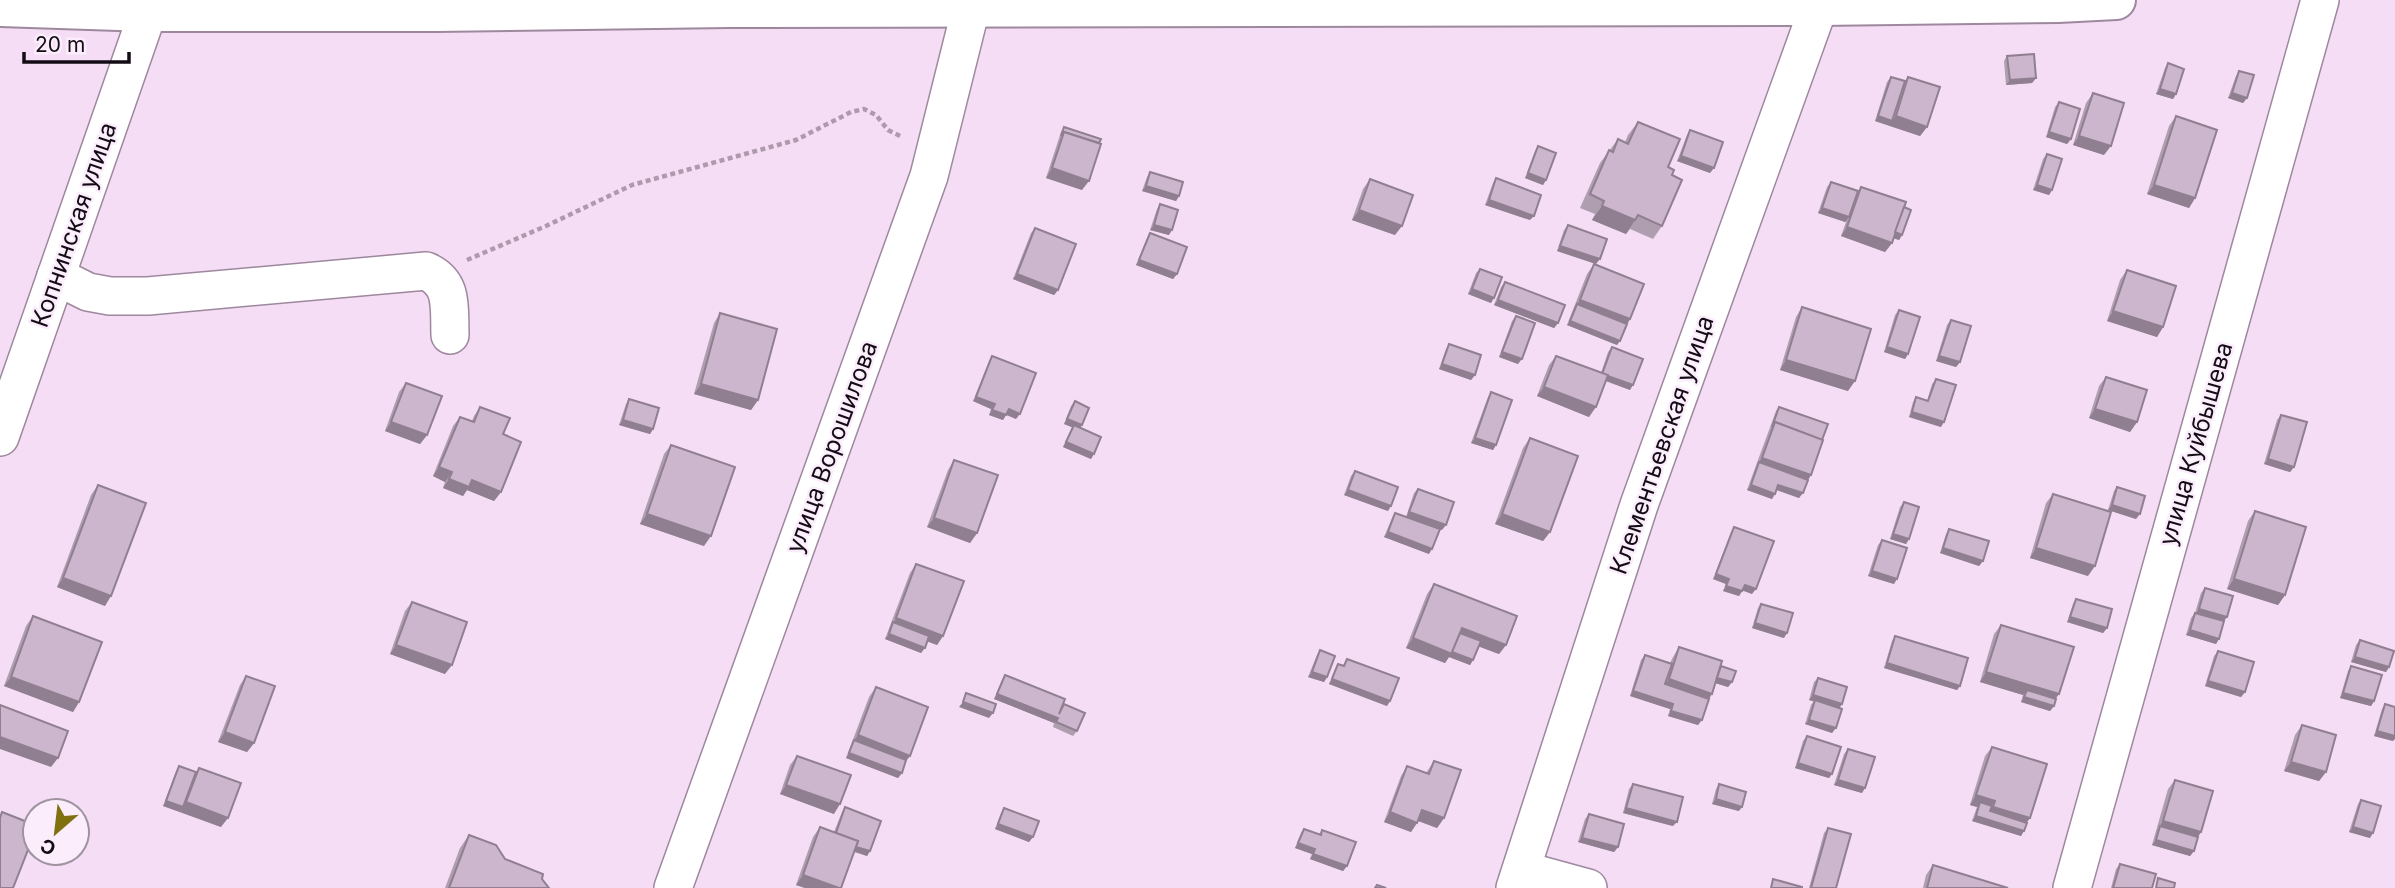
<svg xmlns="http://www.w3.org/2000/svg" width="2395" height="888" viewBox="0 0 2395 888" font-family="Inter,sans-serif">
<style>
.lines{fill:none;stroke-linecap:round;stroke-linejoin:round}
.minor-casing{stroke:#9e889e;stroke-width:40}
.major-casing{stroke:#9e889e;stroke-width:42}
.path{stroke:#ad9bad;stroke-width:4.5;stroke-dasharray:5 3.5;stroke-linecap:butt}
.minor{stroke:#fff;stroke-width:37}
.major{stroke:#fff;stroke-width:38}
.wall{fill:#af9db0}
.shaded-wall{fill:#8f7f90}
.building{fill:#ccb6cd;stroke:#8f7f90;stroke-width:2}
.labels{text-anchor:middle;stroke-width:5;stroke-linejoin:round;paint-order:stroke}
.street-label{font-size:24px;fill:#130c14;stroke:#fcedfc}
</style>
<rect width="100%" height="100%" fill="#f5ddf5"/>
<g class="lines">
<g class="minor-casing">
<g id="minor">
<path d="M56 276 88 292 110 296H148L426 271C454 283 449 308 450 335"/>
<path d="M0 437 148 12"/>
<path d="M1522 870 1588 888"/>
<path d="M673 888 929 176 973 0"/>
<path d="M1515 888 1639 505 1819 6"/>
<path d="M2072 888 2320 0"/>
</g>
</g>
<g class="major-casing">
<path id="major" d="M0 7 148 12H437L729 8 1819 6 2058 3 2116 0"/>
</g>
<path class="path" d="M467 260 546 226 632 185 796 140 851 112 864 109 876 115 888 130 902 137"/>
<use href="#minor" class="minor"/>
<use href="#major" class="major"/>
</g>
<g class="wall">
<path d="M2007 56 2036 78 2032 83 2006 85 2004 61Z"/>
<path d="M2168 63 2176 94 2173 99 2156 94 2165 68Z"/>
<path d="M2239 71 2247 98 2243 103 2228 98 2236 76Z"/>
<path d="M1891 77 1905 81 1908 77 1927 127 1920 136 1875 121 1887 82Z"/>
<path d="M2093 93 2104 155 2073 145 2086 103Z"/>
<path d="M2059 102 2071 139 2067 144 2046 137 2055 107Z"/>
<path d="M2176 116 2195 198 2189 208 2147 194 2169 126Z"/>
<path d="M1638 122 1668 167 1672 175 1662 226 1653 239 1630 229 1626 234 1592 220 1595 214 1580 208 1600 163 1618 139 1625 142 1628 135Z"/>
<path d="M1064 127 1082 190 1046 178 1061 132Z"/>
<path d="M1690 130 1710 173 1677 161 1687 135Z"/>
<path d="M1538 146 1546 180 1543 185 1525 178 1535 151Z"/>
<path d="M2047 154 2052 190 2049 195 2033 190 2043 159Z"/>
<path d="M1150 172 1179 196 1176 201 1142 191 1147 177Z"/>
<path d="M1496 178 1530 220 1485 205 1493 183Z"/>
<path d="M1370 179 1395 235 1352 220 1363 189Z"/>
<path d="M1831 182 1858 191 1861 187 1904 207 1902 235 1899 240 1893 238 1892 243 1885 252 1841 236 1846 222 1818 213 1827 187Z"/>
<path d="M1160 204 1169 235 1150 230 1157 209Z"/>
<path d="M1568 225 1596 264 1557 251 1564 230Z"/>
<path d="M1035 228 1058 290 1054 295 1013 279 1031 233Z"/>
<path d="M1150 233 1177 274 1173 279 1136 265 1147 238Z"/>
<path d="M1594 264 1630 319 1617 345 1567 325 1587 274Z"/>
<path d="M1480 269 1491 303 1468 294 1476 273Z"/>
<path d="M2127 270 2163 327 2157 337 2107 321 2120 280Z"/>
<path d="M1505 282 1558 323 1554 328 1494 305 1501 287Z"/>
<path d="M1802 307 1848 391 1780 370 1796 317Z"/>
<path d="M1899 310 1908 354 1905 359 1884 352 1895 315Z"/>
<path d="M720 313 758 400 751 410 694 394 714 323Z"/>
<path d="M1516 316 1518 364 1499 357 1512 321Z"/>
<path d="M1951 320 1960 362 1956 367 1936 361 1947 325Z"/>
<path d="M1449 344 1475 375 1471 380 1439 369 1446 349Z"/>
<path d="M1612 347 1630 390 1605 381 1589 417 1537 396 1549 365 1556 356 1601 373 1608 352Z"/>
<path d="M992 356 1016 419 1006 415 1003 420 989 415 991 409 973 401 989 361Z"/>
<path d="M2106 377 2137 422 2130 432 2089 418 2099 386Z"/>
<path d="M1936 379 1941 427 1909 417 1913 402 1916 397 1927 401 1932 384Z"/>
<path d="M406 383 427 435 420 444 385 431 399 392Z"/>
<path d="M1491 392 1496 445 1493 450 1471 443 1488 397Z"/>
<path d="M629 399 653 429 650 434 619 425 626 404Z"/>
<path d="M1075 401 1080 428 1091 459 1063 447 1072 427 1064 424 1071 406Z"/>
<path d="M480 407 503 434 501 492 494 501 467 490 463 496 443 488 445 482 433 476 453 426 460 417 472 421 474 416Z"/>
<path d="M1779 407 1822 440 1811 475 1799 498 1776 490 1772 499 1747 490 1776 411Z"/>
<path d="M2281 415 2294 467 2290 472 2264 464 2277 420Z"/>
<path d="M1530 438 1550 532 1543 541 1495 524 1523 448Z"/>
<path d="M671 445 704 546 640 524 664 454Z"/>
<path d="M954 460 977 533 970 543 927 527 948 470Z"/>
<path d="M1355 471 1388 511 1344 495 1351 476Z"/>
<path d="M98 485 105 606 57 587 91 495Z"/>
<path d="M2117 487 2136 519 2108 510 2114 491Z"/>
<path d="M1418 489 1442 530 1406 517 1414 493Z"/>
<path d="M2053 494 2088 576 2030 558 2046 503Z"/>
<path d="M1904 502 1909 539 1906 544 1890 539 1900 507Z"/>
<path d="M2255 511 2285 595 2278 605 2227 589 2248 521Z"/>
<path d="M1395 513 1429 554 1384 537 1392 518Z"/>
<path d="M1734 527 1752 594 1743 590 1739 596 1723 591 1726 584 1713 579 1731 532Z"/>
<path d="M1949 529 1983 561 1979 566 1940 553 1946 534Z"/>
<path d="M1882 540 1894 584 1868 576 1878 545Z"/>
<path d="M916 564 943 636 937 645 927 641 921 653 885 639 910 573Z"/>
<path d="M1434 584 1506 645 1499 654 1478 646 1473 660 1470 665 1449 657 1445 663 1406 648 1427 594Z"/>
<path d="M2205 588 2227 617 2224 621 2216 644 2186 635 2191 618 2195 613 2201 593Z"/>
<path d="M2076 599 2107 628 2103 633 2067 622 2073 604Z"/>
<path d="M412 602 445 674 390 654 405 611Z"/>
<path d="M1761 604 1784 638 1752 628 1758 608Z"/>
<path d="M33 616 79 702 73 712 4 686 26 626Z"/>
<path d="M2001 625 2056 699 2054 706 2050 711 2021 702 2023 695 1980 682 1994 634Z"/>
<path d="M1895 636 1960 686 1957 690 1884 668 1892 641Z"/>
<path d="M2360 640 2389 667 2386 672 2351 662 2356 645Z"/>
<path d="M1679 647 1721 666 1732 682 1728 687 1715 683 1712 694 1709 699 1698 725 1668 716 1670 709 1630 696 1641 660 1645 655 1670 663 1673 657Z"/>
<path d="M1320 650 1327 677 1324 682 1308 677 1317 655Z"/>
<path d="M2218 651 2245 692 2241 697 2205 686 2214 656Z"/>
<path d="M1347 659 1387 706 1329 684 1335 669 1338 664 1343 666Z"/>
<path d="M2351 666 2374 701 2371 706 2340 698 2348 671Z"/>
<path d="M1005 675 1060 711 1077 731 1073 736 1053 727 1054 723 994 699 1002 680Z"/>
<path d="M246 676 254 743 247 752 218 742 240 685Z"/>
<path d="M1818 678 1839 708 1832 733 1805 724 1811 705 1814 701 1809 700 1814 682Z"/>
<path d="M876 687 906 760 902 773 898 778 846 758 869 697Z"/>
<path d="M2385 704 2393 741 2374 736 2382 709Z"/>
<path d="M2302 725 2326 772 2319 781 2284 771 2295 735Z"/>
<path d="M1807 736 1832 774 1829 778 1795 768 1803 741Z"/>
<path d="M1992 747 2027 823 2021 836 1972 821 1977 807 1970 805 1985 756Z"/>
<path d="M1848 749 1862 793 1834 785 1844 754Z"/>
<path d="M797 756 834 814 780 794 790 765Z"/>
<path d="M1434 761 1444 818 1437 828 1418 821 1411 832 1384 822 1401 776 1407 766 1426 773Z"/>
<path d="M179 766 196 772 199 768 221 827 163 806 176 771Z"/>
<path d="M2175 780 2201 832 2198 837 2194 851 2190 856 2152 845 2168 789Z"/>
<path d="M1633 784 1673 826 1623 813 1629 789Z"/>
<path d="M1719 784 1739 811 1712 804 1716 789Z"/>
<path d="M2361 800 2370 838 2349 832 2358 804Z"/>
<path d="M845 807 870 851 867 856 854 852 841 888H805L796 885 813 837 820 827 834 832 842 812Z"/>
<path d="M1004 808 1033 837 1029 842 995 829 1001 813Z"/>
<path d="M1589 814 1618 847 1614 852 1578 842 1585 819Z"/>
<path d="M1828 828 1836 888H1809L1824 833Z"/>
<path d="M1304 829 1319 834 1322 830 1347 866 1343 871 1310 859 1312 854 1295 848 1301 833Z"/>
<path d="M469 835 505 859 542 879 549 888H445L460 848Z"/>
<path d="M2120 864 2152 888H2111L2116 869Z"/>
<path d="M1933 865 2008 888H1923L1926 875Z"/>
</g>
<g class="shaded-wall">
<path d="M2036 78 2032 83 2006 85 2010 80Z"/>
<path d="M2160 89 2176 94 2173 99 2156 94Z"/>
<path d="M2232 93 2247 98 2243 103 2228 98Z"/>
<path d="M1878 116 1892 121 1896 116 1927 127 1920 136 1875 121Z"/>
<path d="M2049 132 2071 139 2067 144 2046 137Z"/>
<path d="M2079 136 2111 146 2104 155 2073 145Z"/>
<path d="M1681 156 1714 168 1710 173 1677 161Z"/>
<path d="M1052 168 1089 181 1082 190 1046 178Z"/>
<path d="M1528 173 1546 180 1543 185 1525 178Z"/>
<path d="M2037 185 2052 190 2049 195 2033 190Z"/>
<path d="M2154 185 2195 198 2189 208 2147 194Z"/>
<path d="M1146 186 1179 196 1176 201 1142 191Z"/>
<path d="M1489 200 1534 216 1530 220 1485 205Z"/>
<path d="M1602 206 1635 220 1626 234 1592 220Z"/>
<path d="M1822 208 1849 217 1845 222 1818 213Z"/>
<path d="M1359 210 1402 226 1395 235 1352 220Z"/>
<path d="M1154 225 1172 230 1169 235 1150 230Z"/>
<path d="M1847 227 1892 243 1885 252 1841 236Z"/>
<path d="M1894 232 1902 235 1899 240 1890 237Z"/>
<path d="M1560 246 1600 259 1596 264 1557 251Z"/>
<path d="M1139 260 1177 274 1173 279 1136 265Z"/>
<path d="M1017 274 1058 290 1054 295 1013 279Z"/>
<path d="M1472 289 1494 298 1491 303 1468 294Z"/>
<path d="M1498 300 1558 323 1554 328 1494 305Z"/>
<path d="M1580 300 1630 319 1624 329 1577 304 1573 309Z"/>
<path d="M2113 311 2163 327 2157 337 2107 321Z"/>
<path d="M1570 321 1620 341 1617 345 1567 325Z"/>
<path d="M1887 347 1908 354 1905 359 1884 352Z"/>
<path d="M1502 352 1522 359 1518 364 1499 357Z"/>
<path d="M1939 356 1960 362 1956 367 1936 361Z"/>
<path d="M1786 360 1855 381 1848 391 1780 370Z"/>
<path d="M1442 364 1475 375 1471 380 1439 369Z"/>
<path d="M1602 374 1633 385 1630 390 1599 378Z"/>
<path d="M701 384 758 400 751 410 694 394Z"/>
<path d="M1544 387 1596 407 1589 417 1537 396Z"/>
<path d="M976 397 995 404 991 409 973 401Z"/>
<path d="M1009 409 1020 414 1016 419 1005 414Z"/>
<path d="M2095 409 2137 422 2130 432 2089 418Z"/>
<path d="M992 410 1006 415 1003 420 989 415Z"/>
<path d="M1912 412 1944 422 1941 427 1909 417Z"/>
<path d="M1067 419 1082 425 1079 430 1064 424Z"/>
<path d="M623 420 653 429 650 434 619 425Z"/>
<path d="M391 422 427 435 420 444 385 431Z"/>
<path d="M1475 438 1496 445 1493 450 1471 443Z"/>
<path d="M1066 442 1094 454 1091 459 1063 447Z"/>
<path d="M1762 458 1811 475 1804 485 1759 462Z"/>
<path d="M2268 459 2294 467 2290 472 2264 464Z"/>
<path d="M439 467 452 472 445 482 433 476Z"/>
<path d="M449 479 472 480 501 492 494 501 467 490 463 496 443 488Z"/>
<path d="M1751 485 1775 494 1772 499 1747 490Z"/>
<path d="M1778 485 1803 493 1799 498 1775 489Z"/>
<path d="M1348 490 1391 506 1388 511 1344 495Z"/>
<path d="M2112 505 2140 514 2136 519 2108 510Z"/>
<path d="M1409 512 1446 525 1442 530 1406 517Z"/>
<path d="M647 514 711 536 704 546 640 524Z"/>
<path d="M1502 514 1550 532 1543 541 1495 524Z"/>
<path d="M934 518 977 533 970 543 927 527Z"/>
<path d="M1388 532 1432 549 1429 554 1384 537Z"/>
<path d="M1893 534 1909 539 1906 544 1890 539Z"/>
<path d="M1943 548 1983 561 1979 566 1940 553Z"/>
<path d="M2036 548 2095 566 2088 576 2030 558Z"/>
<path d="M1872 571 1897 579 1894 584 1868 576Z"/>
<path d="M1716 574 1729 579 1726 584 1713 579Z"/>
<path d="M63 578 111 596 105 606 57 587Z"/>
<path d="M2234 579 2285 595 2278 605 2227 589Z"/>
<path d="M1745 585 1756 589 1752 594 1741 590Z"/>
<path d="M1726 586 1742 591 1739 596 1723 591Z"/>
<path d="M2199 609 2227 617 2223 622 2195 614Z"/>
<path d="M2070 617 2107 628 2103 633 2067 622Z"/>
<path d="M896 618 943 636 937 645 891 628Z"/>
<path d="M1755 623 1787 633 1784 638 1752 628Z"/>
<path d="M1462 628 1506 645 1499 654 1456 638Z"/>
<path d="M2190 630 2219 639 2216 644 2186 635Z"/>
<path d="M889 634 925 648 921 653 885 639Z"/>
<path d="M1413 638 1473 660 1470 665 1449 657 1445 663 1406 648Z"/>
<path d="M396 645 452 665 445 674 390 654Z"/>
<path d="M2355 657 2389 667 2386 672 2351 662Z"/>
<path d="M1887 663 1960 686 1957 690 1884 668Z"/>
<path d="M1312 672 1327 677 1324 682 1308 677Z"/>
<path d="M1986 672 2059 694 2052 704 2027 690 2023 695 1980 682Z"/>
<path d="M11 677 79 702 73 712 4 686Z"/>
<path d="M1716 677 1732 682 1728 687 1712 682Z"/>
<path d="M1332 679 1390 701 1387 706 1329 684Z"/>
<path d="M1669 679 1712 694 1705 704 1662 689Z"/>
<path d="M2208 681 2245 692 2241 697 2205 686Z"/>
<path d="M1633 691 1673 704 1670 709 1630 696Z"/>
<path d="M2343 693 2374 701 2371 706 2340 698Z"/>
<path d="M997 694 1058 718 1054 723 994 699Z"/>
<path d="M1813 695 1842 704 1839 709 1809 700Z"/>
<path d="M2024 697 2054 706 2050 711 2021 702Z"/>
<path d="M963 702 993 713 989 718 959 707Z"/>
<path d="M1671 711 1702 720 1698 725 1668 716Z"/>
<path d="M1809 720 1836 728 1832 733 1805 724Z"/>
<path d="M2377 731 2395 736V739L2393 741 2374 736Z"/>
<path d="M225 732 254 743 247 752 218 742Z"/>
<path d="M858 735 910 756 903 765 854 740 851 745Z"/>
<path d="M0 737 58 758 51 767 0 749Z"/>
<path d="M849 753 902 773 898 778 846 758Z"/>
<path d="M2291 762 2326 772 2319 781 2284 771Z"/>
<path d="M1798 763 1832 774 1829 778 1795 768Z"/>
<path d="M1838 780 1865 788 1862 793 1834 785Z"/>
<path d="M786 785 840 804 834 814 780 794Z"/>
<path d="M1976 795 1995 801 1988 811 1980 802 1977 807 1970 805Z"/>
<path d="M1716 799 1742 807 1739 811 1712 804Z"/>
<path d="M166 801 183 807 180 812 163 806Z"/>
<path d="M186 802 228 818 221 827 180 812Z"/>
<path d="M1993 807 2030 818 2023 828 1987 816Z"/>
<path d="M1626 808 1677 822 1673 826 1623 813Z"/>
<path d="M1422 810 1444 818 1437 828 1416 820Z"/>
<path d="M1390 812 1417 823 1411 832 1384 822Z"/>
<path d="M1976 816 2024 831 2021 836 1972 821Z"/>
<path d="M2163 821 2201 832 2194 842 2160 826Z"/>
<path d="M998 824 1033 837 1029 842 995 829Z"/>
<path d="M2353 827 2373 833 2370 838 2349 832Z"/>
<path d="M834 838 870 851 867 856 831 843Z"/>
<path d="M1582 838 1618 847 1614 852 1578 842Z"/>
<path d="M2156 840 2194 851 2190 856 2152 845Z"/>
<path d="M1298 843 1315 849 1312 854 1295 848Z"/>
<path d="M1313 854 1347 866 1343 871 1310 859Z"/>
<path d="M803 875 839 888H805L796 885Z"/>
</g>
<g class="building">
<path d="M2034 54 2036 78 2010 80 2007 56Z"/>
<path d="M2168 63 2184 69 2176 94 2160 89Z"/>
<path d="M2239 71 2254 75 2247 98 2232 93Z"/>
<path d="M1891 77 1905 81 1892 121 1878 116Z"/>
<path d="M1908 77 1940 87 1927 127 1896 116Z"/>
<path d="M2093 93 2124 103 2111 146 2079 136Z"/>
<path d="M2059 102 2080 109 2071 139 2049 132Z"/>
<path d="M2176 116 2217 130 2195 198 2154 185Z"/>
<path d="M1638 122 1680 139 1668 167 1674 170 1672 175 1682 180 1662 226 1638 215 1635 220 1602 206 1604 201 1590 194 1609 150 1613 152 1618 139 1628 144Z"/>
<path d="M1064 127 1101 139 1099 143 1064 132 1061 136Z"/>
<path d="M1690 130 1723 142 1714 168 1681 156Z"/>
<path d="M1064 132 1101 144 1089 181 1052 168Z"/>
<path d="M1538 146 1556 153 1546 180 1528 173Z"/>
<path d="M2047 154 2062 159 2052 190 2037 185Z"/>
<path d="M1150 172 1183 182 1179 196 1146 186Z"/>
<path d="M1496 178 1541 195 1534 216 1489 200Z"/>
<path d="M1370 179 1413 195 1402 226 1359 210Z"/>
<path d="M1831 182 1858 191 1849 217 1822 208Z"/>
<path d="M1861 187 1906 202 1892 243 1847 227Z"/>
<path d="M1160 204 1178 210 1172 230 1154 225Z"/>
<path d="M1904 207 1911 210 1902 235 1895 232Z"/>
<path d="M1568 225 1607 239 1600 259 1560 246Z"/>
<path d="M1035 228 1076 244 1058 290 1017 274Z"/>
<path d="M1150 233 1187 247 1177 274 1139 260Z"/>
<path d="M1594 264 1644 284 1630 319 1580 300Z"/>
<path d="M1480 269 1502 277 1494 298 1472 289Z"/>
<path d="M2127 270 2176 286 2163 327 2113 311Z"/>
<path d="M1505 282 1565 305 1558 323 1498 300Z"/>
<path d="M1577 304 1627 324 1620 341 1570 321Z"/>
<path d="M1802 307 1871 329 1855 381 1786 360Z"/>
<path d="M1899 310 1920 317 1908 354 1887 347Z"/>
<path d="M720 313 777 329 758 400 701 384Z"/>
<path d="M1516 316 1535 323 1522 359 1502 352Z"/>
<path d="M1951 320 1971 326 1960 362 1939 356Z"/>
<path d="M1449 344 1481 355 1475 375 1442 364Z"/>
<path d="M1612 347 1643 359 1633 385 1602 374Z"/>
<path d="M992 356 1036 373 1020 414 1009 409 1006 415 992 410 995 404 976 397Z"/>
<path d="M1556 356 1608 375 1596 407 1544 387Z"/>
<path d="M2106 377 2147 390 2137 422 2095 409Z"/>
<path d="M1936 379 1956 385 1944 422 1912 412 1916 397 1928 401Z"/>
<path d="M406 383 442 396 427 435 391 422Z"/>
<path d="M1491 392 1512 400 1496 445 1475 438Z"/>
<path d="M629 399 659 408 653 429 623 420Z"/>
<path d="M1075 401 1089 408 1082 425 1067 419Z"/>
<path d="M480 407 510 418 503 434 521 442 501 492 472 480 469 487 449 479 452 472 439 467 460 417 474 422Z"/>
<path d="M1779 407 1828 424 1822 440 1775 422 1772 427Z"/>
<path d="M2281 415 2307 422 2294 467 2268 459Z"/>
<path d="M1775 422 1823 440 1811 475 1762 458Z"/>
<path d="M1074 425 1101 437 1094 454 1066 442Z"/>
<path d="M1530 438 1578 456 1550 532 1502 514Z"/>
<path d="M671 445 735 467 711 536 647 514Z"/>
<path d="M954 460 998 475 977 533 934 518Z"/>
<path d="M1759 462 1808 480 1803 493 1778 485 1775 494 1751 485Z"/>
<path d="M1355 471 1398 487 1391 506 1348 490Z"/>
<path d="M98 485 146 503 111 596 63 578Z"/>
<path d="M2117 487 2145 496 2140 514 2112 505Z"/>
<path d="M1418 489 1454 502 1446 525 1409 512Z"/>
<path d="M2053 494 2111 512 2095 566 2036 548Z"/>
<path d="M1904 502 1919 507 1909 539 1893 534Z"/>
<path d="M2255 511 2306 527 2285 595 2234 579Z"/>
<path d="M1395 513 1440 529 1432 549 1388 532Z"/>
<path d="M1734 527 1774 541 1756 589 1745 585 1742 591 1726 586 1729 579 1716 574Z"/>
<path d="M1949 529 1989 541 1983 561 1943 548Z"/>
<path d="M1882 540 1907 548 1897 579 1872 571Z"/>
<path d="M916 564 964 581 943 636 896 618Z"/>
<path d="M1434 584 1517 616 1506 645 1462 628 1452 654 1413 638Z"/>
<path d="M2205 588 2233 596 2227 617 2199 609Z"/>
<path d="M2076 599 2112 609 2107 628 2070 617Z"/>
<path d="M412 602 467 622 452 665 396 645Z"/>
<path d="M1761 604 1793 613 1787 633 1755 623Z"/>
<path d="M2195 613 2224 621 2219 639 2190 630Z"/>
<path d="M33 616 102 642 79 702 11 677Z"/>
<path d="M893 622 929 636 925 648 889 634Z"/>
<path d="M2001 625 2074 647 2059 694 1986 672Z"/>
<path d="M1460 633 1481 641 1473 660 1452 652Z"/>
<path d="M1895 636 1968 658 1960 686 1887 663Z"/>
<path d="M2360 640 2394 651 2389 667 2355 657Z"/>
<path d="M1679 647 1722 661 1712 694 1669 679Z"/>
<path d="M1320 650 1335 656 1327 677 1312 672Z"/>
<path d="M2218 651 2254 662 2245 692 2208 681Z"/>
<path d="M1645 655 1672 664 1665 684 1709 699 1702 720 1671 711 1673 704 1633 691Z"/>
<path d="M1347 659 1399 678 1390 701 1332 679 1338 664 1344 666Z"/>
<path d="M1721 666 1736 671 1732 682 1717 678Z"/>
<path d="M2351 666 2382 675 2374 701 2343 693Z"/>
<path d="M1005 675 1065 699 1059 714 1064 704 1085 713 1077 731 1056 722 1058 718 997 694Z"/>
<path d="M246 676 275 686 254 743 225 732Z"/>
<path d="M1818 678 1847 687 1842 704 1813 695Z"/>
<path d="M876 687 928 707 910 756 858 735Z"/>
<path d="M2027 690 2056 699 2054 706 2024 697Z"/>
<path d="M966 693 996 704 993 713 963 702Z"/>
<path d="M1815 700 1842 709 1836 728 1809 720Z"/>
<path d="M2385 704 2395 707V736L2377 731Z"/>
<path d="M0 705 68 731 58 758 0 737Z"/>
<path d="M2302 725 2336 735 2326 772 2291 762Z"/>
<path d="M1807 736 1841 747 1832 774 1798 763Z"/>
<path d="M854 740 906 760 902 773 849 753Z"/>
<path d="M1992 747 2047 764 2030 818 1993 807 1995 801 1976 795Z"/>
<path d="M1848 749 1875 757 1865 788 1838 780Z"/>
<path d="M797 756 851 775 840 804 786 785Z"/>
<path d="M1434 761 1461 770 1444 818 1422 810 1417 823 1390 812 1407 766 1429 774Z"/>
<path d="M179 766 196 772 183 807 166 801Z"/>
<path d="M199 768 241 783 228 818 186 802Z"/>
<path d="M2175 780 2213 791 2201 832 2163 821Z"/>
<path d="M1633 784 1683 797 1677 822 1626 808Z"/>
<path d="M1719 784 1746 792 1742 807 1716 799Z"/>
<path d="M2361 800 2381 806 2373 833 2353 827Z"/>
<path d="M1980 802 1992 806 1990 811 2027 823 2024 831 1976 816Z"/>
<path d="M845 807 881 821 870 851 856 847 858 841 836 833Z"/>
<path d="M1004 808 1039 821 1033 837 998 824Z"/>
<path d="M2 812 35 825V832L13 888H0V818Z"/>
<path d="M1589 814 1624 824 1618 847 1582 838Z"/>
<path d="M2160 826 2198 837 2194 851 2156 840Z"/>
<path d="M820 827 858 841 841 888H839L803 875Z"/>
<path d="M1828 828 1851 834 1836 888H1811Z"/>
<path d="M1304 829 1321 835 1322 830 1356 842 1347 866 1313 854 1315 849 1298 843Z"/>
<path d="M469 835 496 845 505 859 543 874 542 879 549 888H449Z"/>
<path d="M2120 864 2156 874 2152 888H2113Z"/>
<path d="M1933 865 2008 888H1927Z"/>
<path d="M2158 878 2175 883 2174 888H2156Z"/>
<path d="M1773 879 1802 887V888H1771Z"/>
<path d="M1377 885 1386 888H1375Z"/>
</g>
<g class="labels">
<g class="street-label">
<text transform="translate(74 225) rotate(-71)" y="8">Копнинская улица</text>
<text transform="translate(2196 444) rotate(-74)" y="8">улица Куйбышева</text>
<text transform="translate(1662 445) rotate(-71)" y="8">Клементьевская улица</text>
<text transform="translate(832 447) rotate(-70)" y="8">улица Ворошилова</text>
</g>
</g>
<g transform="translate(56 832) rotate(208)"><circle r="33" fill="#fcedfc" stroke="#9f939f" stroke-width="2"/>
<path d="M0-5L12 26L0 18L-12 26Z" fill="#807010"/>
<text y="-10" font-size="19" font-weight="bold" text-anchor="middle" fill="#130c14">С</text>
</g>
<path d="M24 52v10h105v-10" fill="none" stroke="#130c14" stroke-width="3.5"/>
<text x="35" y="52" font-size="21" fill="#130c14" stroke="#fcedfc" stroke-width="5" paint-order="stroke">20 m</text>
</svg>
